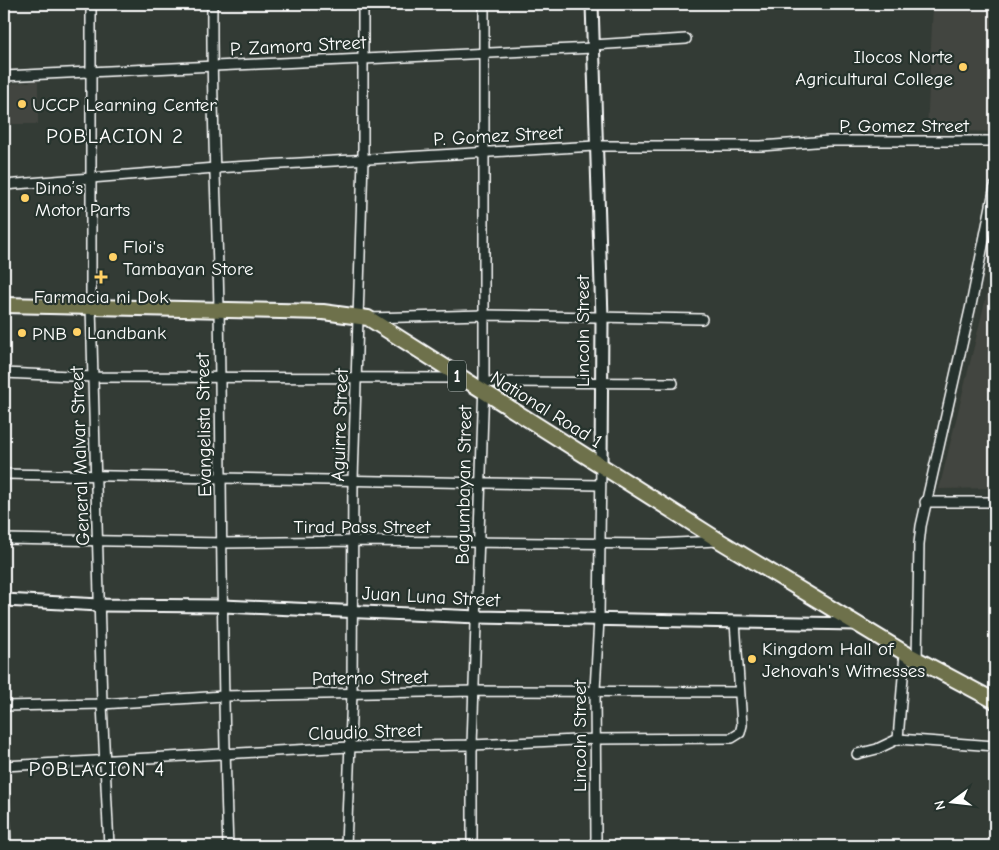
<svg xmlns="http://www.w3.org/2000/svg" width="999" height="850" viewBox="0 0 999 850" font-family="'Comic Neue',sans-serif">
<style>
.built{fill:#43453f}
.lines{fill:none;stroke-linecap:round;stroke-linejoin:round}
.minor-casing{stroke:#fff;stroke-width:12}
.tertiary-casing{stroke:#fff;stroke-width:15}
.primary-casing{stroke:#fff;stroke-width:18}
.minor{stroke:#26332d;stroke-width:9}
.tertiary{stroke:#26332d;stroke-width:11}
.primary{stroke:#6e714b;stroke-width:14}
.poi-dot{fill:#ffd166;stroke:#26332d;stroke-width:2}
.labels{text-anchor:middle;stroke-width:4.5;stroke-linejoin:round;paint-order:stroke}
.shield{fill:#26332d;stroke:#bec2c0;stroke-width:1}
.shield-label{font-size:18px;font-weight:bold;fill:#fff}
.street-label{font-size:19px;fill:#fff;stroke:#26332d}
.poi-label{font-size:19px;fill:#fff;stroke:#26332d;text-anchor:start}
.quarter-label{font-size:21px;letter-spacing:1px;fill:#fff;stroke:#26332d}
</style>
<rect width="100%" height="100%" fill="#333b35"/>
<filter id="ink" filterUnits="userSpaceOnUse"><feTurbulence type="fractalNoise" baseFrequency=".02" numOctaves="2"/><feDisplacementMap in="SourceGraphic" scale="10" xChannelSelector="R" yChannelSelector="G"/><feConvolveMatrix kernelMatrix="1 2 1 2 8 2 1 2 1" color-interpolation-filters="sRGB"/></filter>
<g filter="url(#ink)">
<g class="built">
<path d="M933 4H995V132L927 130Z"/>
<path d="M38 81V124H7L6 84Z"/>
<path d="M995 261V488L939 489Z"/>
</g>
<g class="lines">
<g class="minor-casing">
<g id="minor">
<path d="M91 4V306L102 704 109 846"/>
<path d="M212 4C211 105 217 207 219 309 222 488 221 667 228 846"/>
<path d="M593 45 686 39"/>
<path d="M4 76 593 48"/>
<path d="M4 185 215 168 595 146H761L829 141H995"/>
<path d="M368 318 484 315 702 319"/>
<path d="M4 373 93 377 460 378"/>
<path d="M484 382 673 383"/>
<path d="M4 474 599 485"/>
<path d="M925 502H995"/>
<path d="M4 539 223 543 352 541 655 544 718 541"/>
<path d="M917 660 919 544 921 526 971 305 995 186"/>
<path d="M4 706 102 704 223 696 474 691 738 692"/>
<path d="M898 739 995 746"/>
<path d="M857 754 877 749 898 739 905 653"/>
<path d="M4 766 350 747 472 745 597 739 732 738 740 733 742 725 735 622"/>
<path d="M4 793 6 846"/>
<path d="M346 846 352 693 353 479 363 159V4"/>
<path d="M472 846V745L484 382V4"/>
<path d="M593 846 596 839 595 690 599 619 601 465"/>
</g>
</g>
<g class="tertiary-casing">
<g id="tertiary">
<path d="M592 4 602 318 601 465"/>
<path d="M4 600 100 605 223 606 478 617 857 624"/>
</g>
</g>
<g class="primary-casing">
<path id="primary" d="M4 305 323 312 368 318 720 541 905 653 995 701"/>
</g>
<use href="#minor" class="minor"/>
<use href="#tertiary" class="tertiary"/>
<use href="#primary" class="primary"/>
</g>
</g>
<g class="poi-dot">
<circle cx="963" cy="67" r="5"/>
<circle cx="22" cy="104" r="5"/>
<circle cx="25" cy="198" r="5"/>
<circle cx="113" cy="257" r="5"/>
<path d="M98.5 269.5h5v5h5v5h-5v5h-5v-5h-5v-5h5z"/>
<circle cx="77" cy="332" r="5"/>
<circle cx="22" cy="333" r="5"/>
<circle cx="752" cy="659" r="5"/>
</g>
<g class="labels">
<rect class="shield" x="448" y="360.5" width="18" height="31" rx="4"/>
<g class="shield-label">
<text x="457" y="382">1</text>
</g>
<g class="street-label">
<text transform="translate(298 45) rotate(-3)" y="7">P. Zamora Street</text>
<text x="904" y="132">P. Gomez Street</text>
<text transform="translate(498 135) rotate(-3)" y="7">P. Gomez Street</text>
<text transform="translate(582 331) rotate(-90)" y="7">Lincoln Street</text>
<text transform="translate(547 409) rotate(32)" y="7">National Road 1</text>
<text transform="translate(203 425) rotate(-91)" y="7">Evangelista Street</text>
<text transform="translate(339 425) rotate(-88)" y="7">Aguirre Street</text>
<text transform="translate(79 456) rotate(-92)" y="7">General Malvar Street</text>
<text transform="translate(463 485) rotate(-89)" y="7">Bagumbayan Street</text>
<text x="362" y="533">Tirad Pass Street</text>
<text transform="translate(431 596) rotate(3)" y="7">Juan Luna Street</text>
<text transform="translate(370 677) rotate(-1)" y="7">Paterno Street</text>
<text transform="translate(365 731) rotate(-2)" y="7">Claudio Street</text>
<text transform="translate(579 736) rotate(-90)" y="7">Lincoln Street</text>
</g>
<g class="poi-label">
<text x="953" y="63" text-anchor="end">Ilocos Norte<tspan x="953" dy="22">Agricultural College</tspan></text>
<text x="32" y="111">UCCP Learning Center</text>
<text x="35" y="194">Dino’s<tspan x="35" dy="22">Motor Parts</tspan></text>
<text x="123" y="253">Floi's<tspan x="123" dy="22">Tambayan Store</tspan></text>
<text x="101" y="303" text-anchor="middle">Farmacia ni Dok</text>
<text x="87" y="339">Landbank</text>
<text x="32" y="340">PNB</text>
<text x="762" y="655">Kingdom Hall of<tspan x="762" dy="22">Jehovah's Witnesses</tspan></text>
</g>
<g class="quarter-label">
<text x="115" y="143">POBLACION 2</text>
<text x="97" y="776">POBLACION 4</text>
</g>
</g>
<rect width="999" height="850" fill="none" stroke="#26332d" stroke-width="20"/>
<rect x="10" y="10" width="979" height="830" fill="none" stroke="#fff" stroke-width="2" filter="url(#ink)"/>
<g transform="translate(952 802) rotate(255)" stroke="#26332d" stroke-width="4" paint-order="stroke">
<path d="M0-4L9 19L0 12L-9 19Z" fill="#ffffff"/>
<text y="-8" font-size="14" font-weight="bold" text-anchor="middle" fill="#ffffff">N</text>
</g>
</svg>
